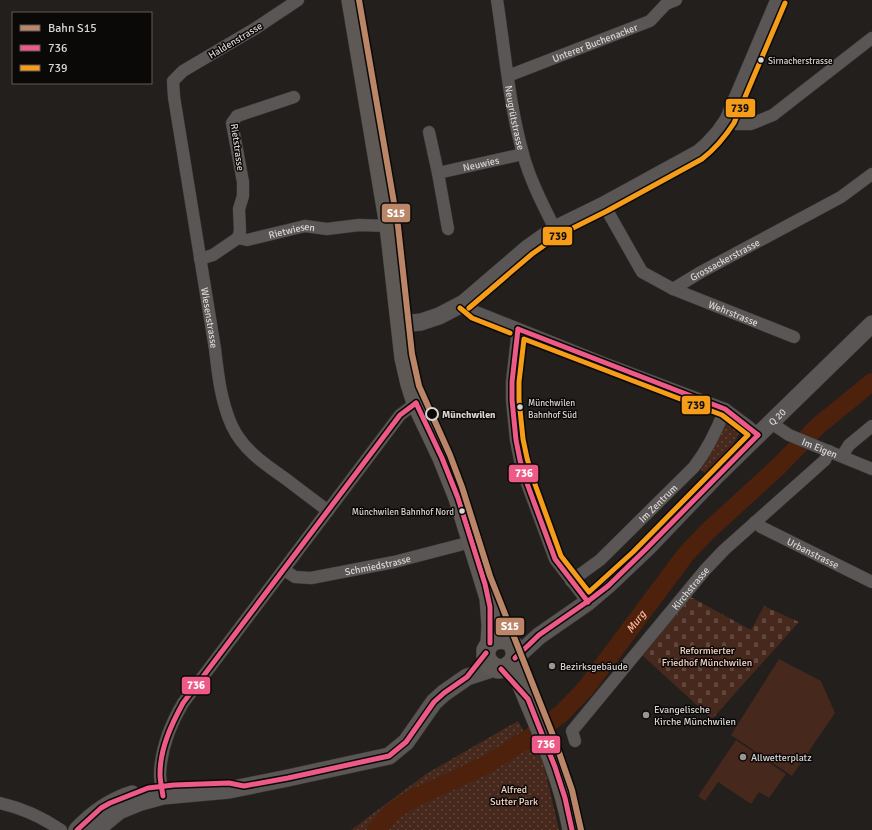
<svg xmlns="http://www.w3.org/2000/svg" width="872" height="830" viewBox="0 0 872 830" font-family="Signika,sans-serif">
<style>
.green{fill:#46281c}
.cemetery{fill:url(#cemetery-stones)}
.park{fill:url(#park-dots)}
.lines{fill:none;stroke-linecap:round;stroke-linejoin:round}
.river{stroke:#4e210d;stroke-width:18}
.street-casing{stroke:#3c3a38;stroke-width:13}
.secondary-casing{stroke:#3c3a38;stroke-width:18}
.primary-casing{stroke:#3c3a38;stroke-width:20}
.street{stroke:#595655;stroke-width:12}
.secondary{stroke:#595655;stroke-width:17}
.primary{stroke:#5f5955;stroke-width:19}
.bus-1-casing{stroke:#0b0908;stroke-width:8}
.bus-2-casing{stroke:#0b0908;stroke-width:8}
.bus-1{stroke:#ee5a88;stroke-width:5}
.bus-2{stroke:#f59c19;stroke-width:5}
.rail-1-casing{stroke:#0b0908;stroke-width:9}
.rail-1{stroke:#ba8667;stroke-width:6}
.bus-dot{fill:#dad5d4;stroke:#0b0908;stroke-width:1.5}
.stop-dot{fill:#0b0908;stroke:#dad5d4;stroke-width:2}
.poi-dot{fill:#9a9594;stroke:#0b0908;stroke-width:1.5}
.labels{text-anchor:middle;stroke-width:3;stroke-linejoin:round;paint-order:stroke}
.bus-label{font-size:9px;fill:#dad5d4;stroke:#0b0908;text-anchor:start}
.street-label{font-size:10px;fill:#dad5d4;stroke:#0b0908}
.stop-label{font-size:10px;font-weight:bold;fill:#dad5d4;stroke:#0b0908;text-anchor:start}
.park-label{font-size:10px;fill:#f7d3c6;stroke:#0b0908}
.poi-label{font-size:10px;fill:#dad5d4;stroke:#0b0908;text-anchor:start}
.water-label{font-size:11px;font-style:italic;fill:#feb89e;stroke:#0b0908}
.line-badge{stroke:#0b0908;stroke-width:1.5}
.badge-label{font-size:11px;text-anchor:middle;font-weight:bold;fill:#fff}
.pale-badge-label{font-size:11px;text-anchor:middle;font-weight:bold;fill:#111}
</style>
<defs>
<pattern id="cemetery-stones" width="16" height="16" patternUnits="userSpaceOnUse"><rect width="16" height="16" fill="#46281c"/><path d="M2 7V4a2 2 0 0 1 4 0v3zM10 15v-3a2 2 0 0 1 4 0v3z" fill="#60463c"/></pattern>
<pattern id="park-dots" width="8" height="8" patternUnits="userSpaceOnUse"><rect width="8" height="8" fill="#46281c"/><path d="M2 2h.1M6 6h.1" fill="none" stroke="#60463c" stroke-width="1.8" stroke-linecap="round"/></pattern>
</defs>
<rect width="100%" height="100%" fill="#221f1d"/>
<g class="green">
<path d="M779 659 821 681 835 713 792 776 731 735Z"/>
<path d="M736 740 786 774 769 798 759 792 751 804 718 782 705 801 698 796Z"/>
</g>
<path class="cemetery" d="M689 596 751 630 764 606 799 622 712 719 642 655Z"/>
<g class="park">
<path d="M731 422C735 424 739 426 739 431 739 443 714 466 706 475L699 467 725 427 724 425 726 423Z"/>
<path d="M518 721 530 744 391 817 383 830H351L426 774Z"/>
<path d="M536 745 544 765 559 830H385L392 818Z"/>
</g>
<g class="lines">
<path class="river" id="s1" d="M376 830 393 812 408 801 486 765 532 736 562 713 586 688 686 554 708 531 778 467 818 426 872 382"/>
<g class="street-casing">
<g id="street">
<path id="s2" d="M298 0 256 28 183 71 173 81 174 97 215 349C218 375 221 402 232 426 243 450 266 465 286 479 300 490 314 500 328 511"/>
<path id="s3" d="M497 0C505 51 509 104 523 154 530 180 543 205 555 229"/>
<path id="s4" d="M508 76 650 21 666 4 676 0"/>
<path d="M728 120 737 124H751L773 115 872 38"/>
<path d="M429 132 438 173 448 229"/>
<path id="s5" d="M438 173 523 154"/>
<path id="s6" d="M604 205 642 272 673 289 701 272 841 197 872 174"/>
<path d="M238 238 240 231 239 209 243 196V182L232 123 237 116 294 97"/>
<path id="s7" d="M200 259 213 255 238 238 247 240 305 226 327 229 359 225 389 226"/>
<path id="s8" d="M673 289 794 337"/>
<path d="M464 303 475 312 481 314 606 364 725 409 749 427 758 435"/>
<path d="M518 329 512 382V400L516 440 520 460 525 478 555 559 588 602"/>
<path id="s9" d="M771 423 789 435 872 469"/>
<path d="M842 456 849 445 872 426"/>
<path id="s10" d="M755 522 761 527 872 582"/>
<path id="s11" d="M284 570 295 577 311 578 394 562 471 542"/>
<path id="s12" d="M571 581 600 560 694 467C708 449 717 430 725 409"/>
<path id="s13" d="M575 741 572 731 705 570 724 550 825 460 829 451"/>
<path d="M163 796C162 789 160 781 160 774 161 748 170 725 183 703L400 415 416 403"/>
<path d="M0 803C22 808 42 817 61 830"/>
</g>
</g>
<g class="secondary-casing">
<g id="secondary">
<path d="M401 324 421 322 439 316 464 303 528 248 555 229 604 205 699 153 708 145 719 133 728 120 779 0"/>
<path id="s14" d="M515 658 539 636 588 602 608 585 648 547 715 477 872 324"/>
<path d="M77 830C93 813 110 801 132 794"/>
<path d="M96 830 119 811 141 802 163 796 229 790 288 778 389 756 406 742 434 702 444 693 467 677 495 668"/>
</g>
</g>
<g class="primary-casing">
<g id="primary">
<path d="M351 0 389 226 404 358 410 384 416 403 442 458 458 498 489 598 491 626 490 643 486 650V658L491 665 498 669 505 668 512 663 516 654 513 645 509 641 501 639 493 641 490 643"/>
<path d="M512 663C518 675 523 688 528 700 546 742 564 785 572 830"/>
</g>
</g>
<use href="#street" class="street"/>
<use href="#secondary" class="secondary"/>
<use href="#primary" class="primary"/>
<g class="bus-1-casing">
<g id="bus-1">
<path d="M518 329 512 382V400L516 440 520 460 525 478 555 559 588 602"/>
<path d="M518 329 725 409 758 435"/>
<path d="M416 403 442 458 458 498 485 584 490 607V643"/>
<path d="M515 658 539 635 591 599 608 586 646 549 758 435"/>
<path d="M501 669 528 699 555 767 565 798 572 830"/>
<path d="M163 796C162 789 160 781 160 774 160 749 171 725 183 703L400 415 416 403"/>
<path d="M77 830 101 808 110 803 148 788 174 785 229 783 244 786 288 778 389 756 406 742 434 702 444 693 467 677 486 653"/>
</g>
</g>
<g class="bus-2-casing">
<g id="bus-2">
<path d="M460 308 472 318 510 333"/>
<path d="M469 308 532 254 559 235 607 211 702 159C715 149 725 137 734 123L785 3"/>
<path d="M524 339 722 415 748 435 633 552 589 592 561 556 532 476 527 458 523 439 519 400V382Z"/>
</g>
</g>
<use href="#bus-1" class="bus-1"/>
<use href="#bus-2" class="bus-2"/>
<g class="rail-1-casing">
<path id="rail-1" d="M359 0 398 226 412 354 419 386 450 455 462 487 490 576 554 738 572 790 581 830"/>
</g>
<use href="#rail-1" class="rail-1"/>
</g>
<g class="bus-dot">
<circle cx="761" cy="60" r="3.5"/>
<circle cx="520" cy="407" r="3.5"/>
<circle cx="462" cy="511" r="3.5"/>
</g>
<circle class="stop-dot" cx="432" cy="414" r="6"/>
<g class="poi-dot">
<circle cx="552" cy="666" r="4"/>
<circle cx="646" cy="715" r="4"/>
<circle cx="743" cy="757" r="4"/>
</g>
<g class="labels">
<g class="bus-label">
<text x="768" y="64">Sirnacherstrasse</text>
<text x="528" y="406">Münchwilen<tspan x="528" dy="12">Bahnhof Süd</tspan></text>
<text x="454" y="515" text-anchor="end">Münchwilen Bahnhof Nord</text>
</g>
<g class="street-label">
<text transform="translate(235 40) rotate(-31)" y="4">Haldenstrasse</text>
<text dy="4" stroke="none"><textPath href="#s4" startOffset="93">Unterer Buchenacker</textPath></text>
<text dy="4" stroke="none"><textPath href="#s3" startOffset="119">Neugrütstrasse</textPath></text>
<text transform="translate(238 147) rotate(82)" y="4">Rietstrasse</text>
<text dy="4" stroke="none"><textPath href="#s5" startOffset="44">Neuwies</textPath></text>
<text dy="4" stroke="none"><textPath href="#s7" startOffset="99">Rietwiesen</textPath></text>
<text dy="4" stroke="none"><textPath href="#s6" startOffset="172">Grossackerstrasse</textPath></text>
<text dy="4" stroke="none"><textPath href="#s8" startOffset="65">Wehrstrasse</textPath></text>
<text dy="4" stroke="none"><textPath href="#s2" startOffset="389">Wiesenstrasse</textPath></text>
<text dy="4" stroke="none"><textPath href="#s14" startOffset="357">Q 20</textPath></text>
<text dy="4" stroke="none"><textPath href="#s9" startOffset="55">Im Eigen</textPath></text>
<text dy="4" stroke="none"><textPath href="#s12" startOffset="117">Im Zentrum</textPath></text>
<text dy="4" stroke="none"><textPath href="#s10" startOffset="66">Urbanstrasse</textPath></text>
<text dy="4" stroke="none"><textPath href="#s11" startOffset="97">Schmiedstrasse</textPath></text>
<text dy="4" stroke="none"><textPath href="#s13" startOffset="196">Kirchstrasse</textPath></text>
</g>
<g class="stop-label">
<text x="442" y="418">Münchwilen</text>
</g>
<g class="park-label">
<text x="707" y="654">Reformierter<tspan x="707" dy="12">Friedhof Münchwilen</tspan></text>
<text x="514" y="793">Alfred<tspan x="514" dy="12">Sutter Park</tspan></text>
</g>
<g class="poi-label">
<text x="560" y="670">Bezirksgebäude</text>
<text x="654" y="713">Evangelische<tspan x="654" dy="12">Kirche Münchwilen</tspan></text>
<text x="751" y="761">Allwetterplatz</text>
</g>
<g class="water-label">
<text dy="4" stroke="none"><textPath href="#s1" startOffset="339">Murg</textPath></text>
</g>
</g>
<g class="line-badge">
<rect x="725" y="98" width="31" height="20" rx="4" fill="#f59c19"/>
<rect x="381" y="203" width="30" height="20" rx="4" fill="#ba8667"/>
<rect x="542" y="226" width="31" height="20" rx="4" fill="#f59c19"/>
<rect x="681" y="395" width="30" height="20" rx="4" fill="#f59c19"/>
<rect x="508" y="464" width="31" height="19" rx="4" fill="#ee5a88"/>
<rect x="495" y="617" width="30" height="19" rx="4" fill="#ba8667"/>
<rect x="181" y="676" width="30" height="19" rx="4" fill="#ee5a88"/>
<rect x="531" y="735" width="30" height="19" rx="4" fill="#ee5a88"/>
</g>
<g class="badge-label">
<text x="396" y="217">S15</text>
<text x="524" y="477">736</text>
<text x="510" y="630">S15</text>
<text x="196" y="689">736</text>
<text x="546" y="748">736</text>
</g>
<g class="pale-badge-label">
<text x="740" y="112">739</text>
<text x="558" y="240">739</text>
<text x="696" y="409">739</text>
</g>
<rect x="12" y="12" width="140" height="72" fill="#0b0908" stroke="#5e5b5a"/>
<rect x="20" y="25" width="20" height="6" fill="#ba8667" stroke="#5e5b5a"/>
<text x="48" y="32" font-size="12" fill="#dad5d4">Bahn S15</text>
<rect x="20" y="45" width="20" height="6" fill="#ee5a88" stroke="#5e5b5a"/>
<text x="48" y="52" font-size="12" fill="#dad5d4">736</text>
<rect x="20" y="65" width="20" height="6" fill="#f59c19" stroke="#5e5b5a"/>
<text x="48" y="72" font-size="12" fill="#dad5d4">739</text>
</svg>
